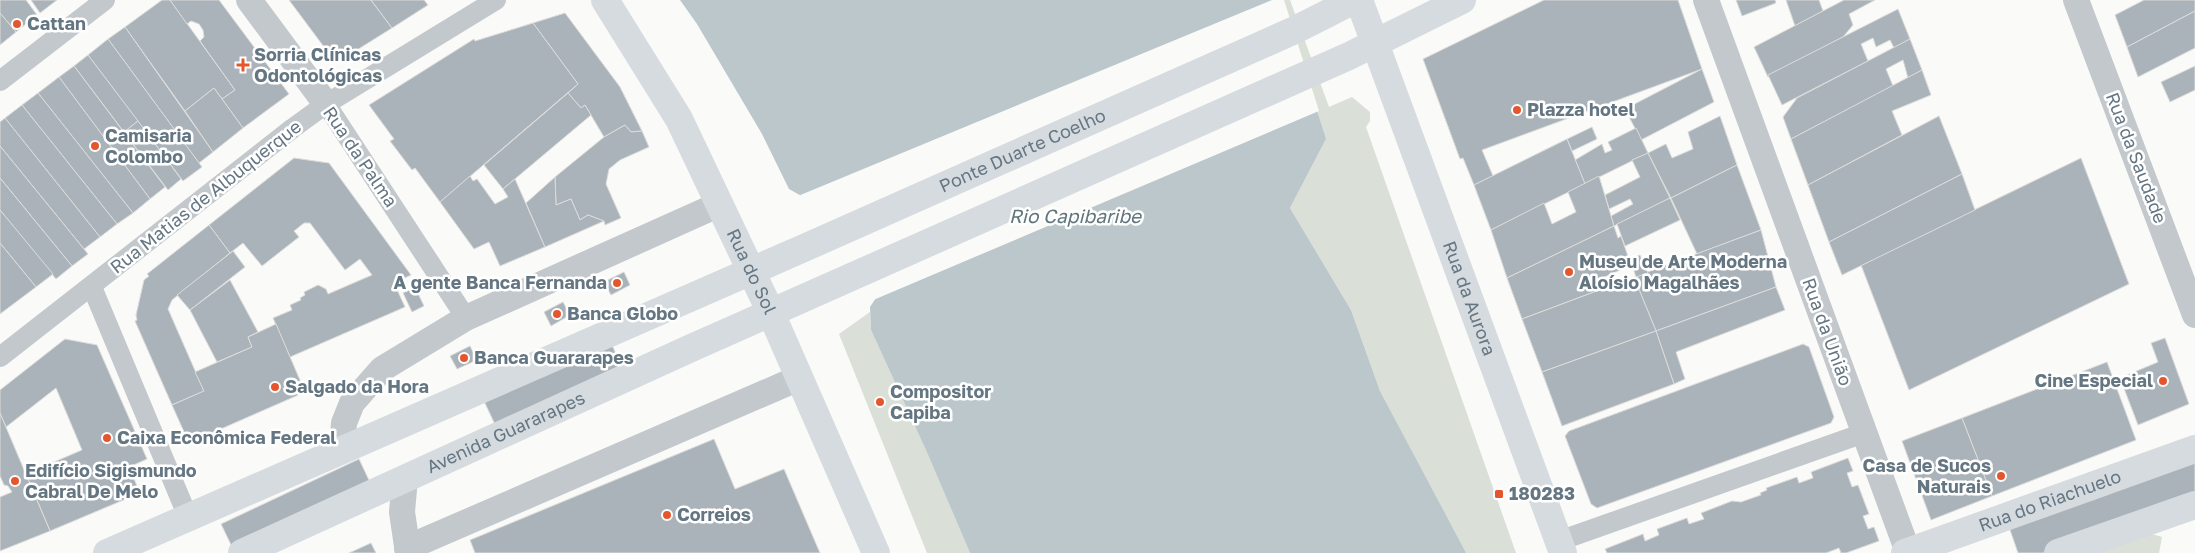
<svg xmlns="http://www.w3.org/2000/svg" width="2195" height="553" viewBox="0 0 2195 553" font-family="'Golos Text',sans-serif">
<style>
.green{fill:#dadfd7}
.water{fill:#bbc7cb}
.pier{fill:#fafaf8}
.building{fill:#aab3b9;stroke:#dcdcda}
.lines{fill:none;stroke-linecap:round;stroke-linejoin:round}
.pedestrian{stroke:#c3c8cc;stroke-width:20}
.minor{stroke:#c3c8cc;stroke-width:26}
.secondary{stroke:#d6dbdf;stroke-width:28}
.poi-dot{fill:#e4572e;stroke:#fff;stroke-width:2}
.labels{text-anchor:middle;stroke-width:5;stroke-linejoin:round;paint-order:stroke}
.poi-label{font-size:18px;font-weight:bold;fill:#657683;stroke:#fff;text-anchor:start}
.street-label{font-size:18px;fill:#657683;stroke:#fff}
.water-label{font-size:19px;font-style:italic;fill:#60757c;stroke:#fff}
</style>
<rect width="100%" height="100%" fill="#fafaf8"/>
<g class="green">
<path d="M1242 0H1290L1329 107 1352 97 1370 112V121L1366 127 1516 553H1465L1380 391 1351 310 1290 208 1326 139Z"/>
<path d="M870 312 871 330 924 445 970 553H927L839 334Z"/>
<path d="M2145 532 2162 537 2159 553H2083Z"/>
</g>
<path class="water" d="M680 0H1281L1326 139 1290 208 1351 310 1380 391 1466 553H970L926 450 871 330 870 307 876 298 805 198 789 189 762 134 697 24Z"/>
<path class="pier" d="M1272 0H1284L1319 111 871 301 873 299 812 209 798 196Z"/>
<g class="building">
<path d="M0 0H26L37 15 16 32 0 13Z"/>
<path d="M31 0H57L40 13Z"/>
<path d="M162 0H170L235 90 222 99 214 88 185 111 125 27Z"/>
<path d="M170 0H219L289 94 243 128 222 99 235 90 200 41 204 37 203 30 199 24 191 21 187 24Z"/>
<path d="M289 0H371L392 28 336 63Z"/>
<path d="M371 0H424L428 5 392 28Z"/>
<path d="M1544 0H1678L1702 69 1482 150 1493 176 1474 185 1463 158 1460 159 1423 59Z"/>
<path d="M1736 0H1775L1776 3 1742 16Z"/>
<path d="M1786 0H1819L1823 11 1795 26Z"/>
<path d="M1844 0H1875L1849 14 1853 25 1843 37 1768 77 1754 47Z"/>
<path d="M2144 0H2195V11L2127 47 2115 15Z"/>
<path d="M1898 9 1910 39 1894 48 1890 40 1876 47 1873 38 1861 44 1868 61 1782 105 1768 75Z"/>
<path d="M2195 11V48L2138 77 2127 47Z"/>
<path d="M0 13 16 32 0 45Z"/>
<path d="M565 13 620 87 642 131 631 132 625 125 604 137 585 105 581 108 568 93 578 84 533 23Z"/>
<path d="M533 23 578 84 440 202 415 168 412 170 390 141 394 139 369 105 474 39 475 41Z"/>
<path d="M125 27 213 152 199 163 108 39Z"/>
<path d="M108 39 202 167 183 181 88 55Z"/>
<path d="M1910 39 1922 70 1908 78 1903 60 1886 69 1893 86 1791 139 1783 117 1797 98Z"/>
<path d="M88 55 138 121 124 132 74 66Z"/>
<path d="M74 66 165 187 150 199 59 77Z"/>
<path d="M2195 66V90L2170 102 2161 82Z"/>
<path d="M1702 69 1714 102 1641 140 1625 109Z"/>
<path d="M1922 70 1931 95 1892 111 1902 135 1808 185 1791 139Z"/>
<path d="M59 77 150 199 133 213 38 93Z"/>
<path d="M214 88 243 128 213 152 185 111Z"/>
<path d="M38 93 133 213 117 224 22 105Z"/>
<path d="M568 93 581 108 585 105 591 115 503 189 484 165Z"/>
<path d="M22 105 117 224 100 237 5 118Z"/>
<path d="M1720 116 1737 165 1671 198 1648 153 1666 144 1672 158 1693 149 1688 132Z"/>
<path d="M1939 116 1962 174 1829 242 1808 185Z"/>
<path d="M5 118 100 237 84 249 0 146V122Z"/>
<path d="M138 121 181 179 168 190 124 132Z"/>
<path d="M625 125 631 132 642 131 649 147 620 160 609 169 606 184 621 218 605 225 604 221 588 215 580 220 571 199 556 205 555 177 604 137Z"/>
<path d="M1592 127 1597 139 1572 151 1567 139Z"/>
<path d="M1636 128 1648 153 1585 184 1575 160 1602 144 1605 153 1612 150 1608 142Z"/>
<path d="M1567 139 1585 184 1491 230 1474 185Z"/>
<path d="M0 146 88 254 72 266 0 178Z"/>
<path d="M1648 153 1670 198 1614 226 1611 216 1633 204 1630 199 1609 209 1605 195 1640 177 1632 160Z"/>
<path d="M294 158 329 163 411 275 394 283 405 307 290 357 273 318 292 310 290 305 301 300 300 298 305 295 304 292 318 285 326 289 328 294 372 275 360 259 345 270 310 223H304L294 231 299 237 262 266 243 243 230 253 209 225Z"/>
<path d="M2081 158 2129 284 1909 390 1861 265Z"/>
<path d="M1737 165 1761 230 1697 254 1671 198Z"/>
<path d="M1962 174 1975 210 1842 275 1829 242Z"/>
<path d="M470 176 473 181 477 179 495 204 508 197 503 189 515 179 545 247 500 266 489 242 474 249 440 202Z"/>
<path d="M1599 176 1614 226 1507 278 1491 230 1544 203 1552 224 1576 212 1568 192Z"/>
<path d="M555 177 556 205 571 199 580 220 588 215 604 221 545 247 526 203Z"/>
<path d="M0 178 72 266 56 279 0 210Z"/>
<path d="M1670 198 1680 220 1625 246 1617 224Z"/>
<path d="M0 210 53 274 36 287 0 243Z"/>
<path d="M209 225 230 253 172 300 168 309 204 391 172 405 135 321 137 320 136 315 144 280 149 276 147 274Z"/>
<path d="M1614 226 1618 238 1621 236 1631 265 1598 280 1602 289 1522 319 1507 278Z"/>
<path d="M1761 230 1776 287 1656 331 1634 277Z"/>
<path d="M0 243 36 287 0 314Z"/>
<path d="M233 251 245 267 190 310 177 295Z"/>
<path d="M1640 255 1648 273 1636 277 1630 259Z"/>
<path d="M624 272 630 285 611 295 604 282Z"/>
<path d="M1634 277 1656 331 1542 372 1522 319Z"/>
<path d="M230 280 258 332 248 337 252 347 217 362 190 310Z"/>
<path d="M415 287 424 306 412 312 403 293Z"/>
<path d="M1776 287 1785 310 1676 352 1685 379 1674 384 1656 331Z"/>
<path d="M563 302 570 315 551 326 544 312Z"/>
<path d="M276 324 305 392 189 443 172 405 204 391 195 372 252 347 248 337Z"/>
<path d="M1656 331 1674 384 1562 426 1542 372Z"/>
<path d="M2165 338 2189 404 2138 425 2120 378 2158 362 2151 343Z"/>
<path d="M65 339 97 345 147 459 129 467 140 493 50 531 26 474 82 450 56 388 6 427 0 413V390Z"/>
<path d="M610 341 626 375 499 433 483 399Z"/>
<path d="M1803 344 1809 347 1834 417 1831 423 1597 508 1591 504 1565 436 1569 431Z"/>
<path d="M470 346 477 360 457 369 450 356Z"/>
<path d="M2107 362 2136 440 1992 496 1962 418Z"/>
<path d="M0 413 50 531 0 551V497L12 492 8 486 4 485 0 476Z"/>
<path d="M1962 418 1992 496 1931 520 1902 441Z"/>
<path d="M714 439 735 489 784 469 820 553H475L470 540Z"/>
<path d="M2195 456V499L2043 553H2018L2008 524Z"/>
<path d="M1848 458 1853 471 1847 473 1852 487 1858 485 1869 514 1863 516 1868 529 1874 527 1879 541 1846 553H1841L1839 548 1826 553H1607L1605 549 1643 534 1645 541 1659 535 1657 529 1687 518 1689 524 1704 519 1701 513 1732 501 1741 502 1761 495 1760 493 1767 490 1766 488 1797 477 1799 483 1813 478 1811 472Z"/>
<path d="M359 459 375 493 235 553 221 524Z"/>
<path d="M371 543 376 553H349Z"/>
</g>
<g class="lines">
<g class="pedestrian">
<path d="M0 81 105 0"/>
<path d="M326 104 466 318"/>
<path d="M92 287 188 517"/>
<path d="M0 357 293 128 326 104 496 0"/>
<path d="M1559 541 1864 433"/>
</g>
<g class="minor">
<path d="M249 0 326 104"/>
<path d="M1706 0 1908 552"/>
<path d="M2076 0 2195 315"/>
<path d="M342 449 344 423 352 403 382 369 466 318 720 204"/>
<path d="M405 478 402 512 408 553"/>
<path d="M407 548 799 378"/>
</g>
<g class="secondary">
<path id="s1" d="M605 0 679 119 771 313 876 553"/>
<path id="s2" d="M1359 0 1563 553"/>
<path id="s3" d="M107 553 804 248 1295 30 1354 0"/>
<path id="s4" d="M242 553 689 349 1349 56 1462 0"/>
<path id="s5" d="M1905 553 2195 449"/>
<path d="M2058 553 2195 505"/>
</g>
</g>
<g class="poi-dot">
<circle cx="17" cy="24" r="5"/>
<path d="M240.5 57.5h5v5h5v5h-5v5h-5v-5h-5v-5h5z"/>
<circle cx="1517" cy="110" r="5"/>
<circle cx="95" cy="146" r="5"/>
<circle cx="1569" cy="272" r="5"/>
<circle cx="617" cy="283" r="5"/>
<circle cx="557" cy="314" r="5"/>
<circle cx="464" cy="358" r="5"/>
<circle cx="2163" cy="381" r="5"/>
<circle cx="275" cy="387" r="5"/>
<circle cx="880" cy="402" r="5"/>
<circle cx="107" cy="438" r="5"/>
<circle cx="2001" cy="476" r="5"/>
<circle cx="15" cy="481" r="5"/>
<rect x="1494" y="489" width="10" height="10" rx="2.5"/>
<circle cx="667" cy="515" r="5"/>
</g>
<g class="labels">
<g class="poi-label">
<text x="27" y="30">Cattan</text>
<text x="254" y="61">Sorria Clínicas<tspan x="254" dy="21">Odontológicas</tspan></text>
<text x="1527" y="116">Plazza hotel</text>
<text x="105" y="142">Camisaria<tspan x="105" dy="21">Colombo</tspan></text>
<text x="1579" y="268">Museu de Arte Moderna<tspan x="1579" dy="21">Aloísio Magalhães</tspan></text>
<text x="607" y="289" text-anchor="end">A gente Banca Fernanda</text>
<text x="567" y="320">Banca Globo</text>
<text x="474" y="364">Banca Guararapes</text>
<text x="2153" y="387" text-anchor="end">Cine Especial</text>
<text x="285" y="393">Salgado da Hora</text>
<text x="890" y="398">Compositor<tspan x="890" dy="21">Capiba</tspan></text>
<text x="117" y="444">Caixa Econômica Federal</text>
<text x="1991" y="472" text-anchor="end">Casa de Sucos<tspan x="1991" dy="21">Naturais</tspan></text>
<text x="25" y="477">Edifício Sigismundo<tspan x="25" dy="21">Cabral De Melo</tspan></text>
<text x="1509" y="500">180283</text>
<text x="677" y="521">Correios</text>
</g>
<g class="street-label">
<text dy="6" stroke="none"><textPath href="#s3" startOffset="1000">Ponte Duarte Coelho</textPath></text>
<text transform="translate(360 157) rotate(56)" y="6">Rua da Palma</text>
<text transform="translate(2136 158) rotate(69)" y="6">Rua da Saudade</text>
<text transform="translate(206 197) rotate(-38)" y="6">Rua Matias de Albuquerque</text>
<text dy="6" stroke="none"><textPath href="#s1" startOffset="309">Rua do Sol</textPath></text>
<text dy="6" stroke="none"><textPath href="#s2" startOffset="318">Rua da Aurora</textPath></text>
<text transform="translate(1827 332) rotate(70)" y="6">Rua da União</text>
<text dy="6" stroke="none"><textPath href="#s4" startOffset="290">Avenida Guararapes</textPath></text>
<text dy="6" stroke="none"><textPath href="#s5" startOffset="154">Rua do Riachuelo</textPath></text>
</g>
<g class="water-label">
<text x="1075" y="223">Rio Capibaribe</text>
</g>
</g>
</svg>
